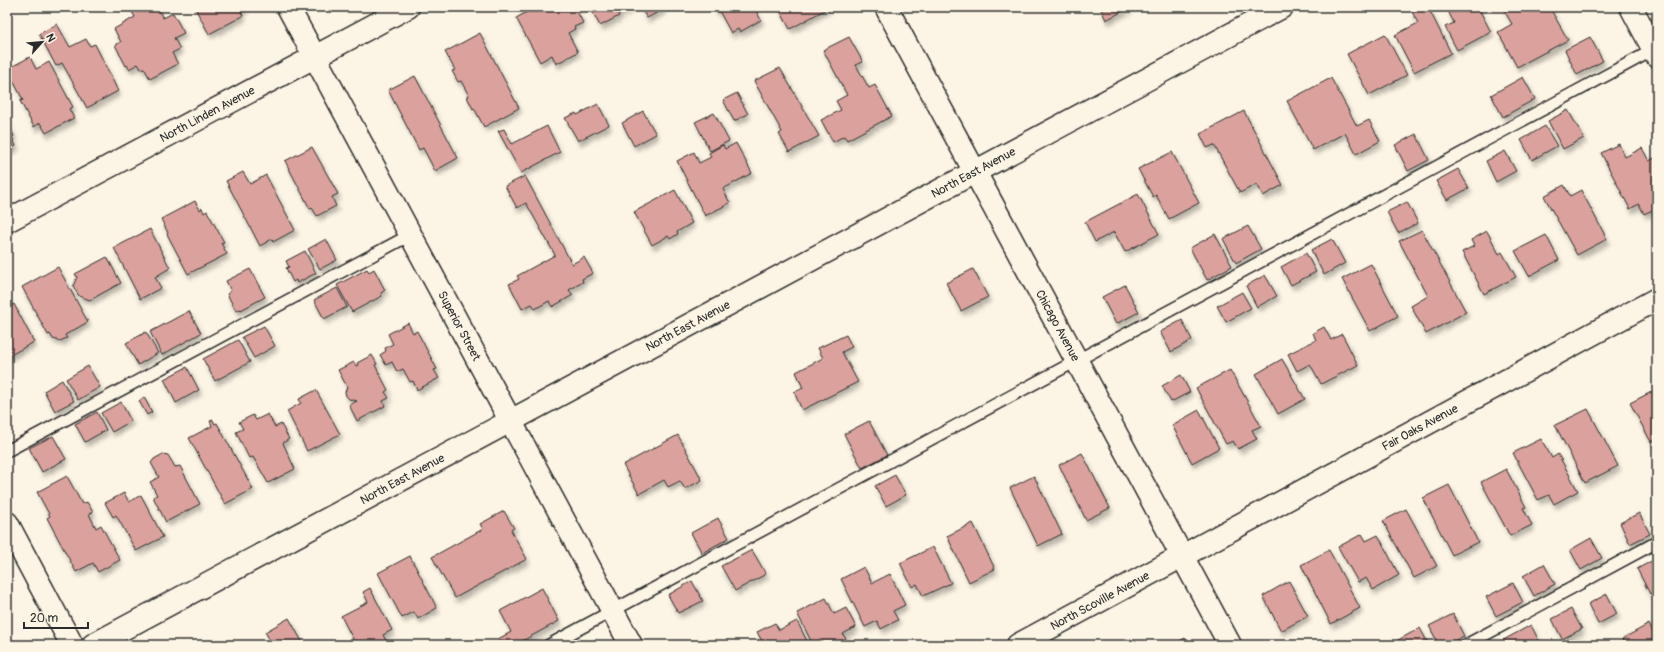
<svg xmlns="http://www.w3.org/2000/svg" width="1664" height="652" viewBox="0 0 1664 652" font-family="Pangolin,sans-serif">
<style>
.building{fill:#dba19c;stroke:#2b2b2b;filter:url(#shadow)}
.lines{fill:none;stroke-linecap:round;stroke-linejoin:round}
.service-casing{stroke:#2b2b2b;stroke-width:14}
.minor-casing{stroke:#2b2b2b;stroke-width:25}
.secondary-casing{stroke:#2b2b2b;stroke-width:25}
.service{stroke:#fcf5e5;stroke-width:11}
.minor{stroke:#fcf5e5;stroke-width:22}
.secondary{stroke:#fcf5e5;stroke-width:22}
.labels{text-anchor:middle;stroke-width:4;stroke-linejoin:round;paint-order:stroke}
.street-label{font-size:12px;fill:#2b2b2b;stroke:#fcf5e5}
</style>
<defs>
<filter id="shadow"><feDropShadow dx="2.5" dy="4.5" stdDeviation="2" flood-color="#0004"/></filter>
</defs>
<rect width="100%" height="100%" fill="#fcf5e5"/>
<filter id="ink" filterUnits="userSpaceOnUse"><feTurbulence type="fractalNoise" baseFrequency=".025" numOctaves="2"/><feDisplacementMap in="SourceGraphic" scale="8" xChannelSelector="R" yChannelSelector="G"/><feConvolveMatrix kernelMatrix="1 2 1 2 8 2 1 2 1" color-interpolation-filters="sRGB"/></filter>
<g filter="url(#ink)">
<g class="building">
<path d="M141 7H157L163 18 173 13 184 33 174 38 180 49 172 53 178 64 150 79 144 68 141 69 138 64 129 69 127 65 126 66 115 45 121 42 114 29 135 17 132 12Z"/>
<path d="M202 7H244L245 9 241 11 243 16 209 34 196 10Z"/>
<path d="M536 7H575L583 23 574 27 575 29 568 33 578 52 556 64 552 55 540 62 516 18Z"/>
<path d="M590 7H631L618 14 619 16 600 26Z"/>
<path d="M640 7H662L664 9 647 18Z"/>
<path d="M714 7H754L761 20 740 32 738 29 731 33 719 11 717 12Z"/>
<path d="M778 7H830L790 29Z"/>
<path d="M1100 7H1131L1106 20Z"/>
<path d="M1421 7H1428L1451 53 1414 72 1395 35 1418 23 1412 12Z"/>
<path d="M1455 7H1478L1491 32 1457 50 1445 27 1454 23 1448 11Z"/>
<path d="M1502 7H1552L1550 8 1568 40 1517 67 1498 32 1512 24Z"/>
<path d="M57 24 70 47 86 39 90 46 95 44 118 91 87 108 62 63 56 66 39 34Z"/>
<path d="M480 33 519 108 484 127 474 108 473 109 467 97 469 96 461 81 458 82 452 71 455 70 445 52Z"/>
<path d="M1385 34 1407 75 1369 95 1347 54Z"/>
<path d="M849 37 863 62 856 65 869 88 875 85 892 116 847 140 844 136 833 142 821 120 841 110 836 101 847 95 823 50Z"/>
<path d="M1590 37 1603 61 1577 75 1565 50Z"/>
<path d="M30 57 36 69 49 62 73 107 69 109 74 118 46 133 40 123 34 127 20 101 23 100 7 69Z"/>
<path d="M780 68 819 136 789 152 779 134 782 132 754 81Z"/>
<path d="M415 76 458 158 435 171 423 148 419 150 388 90Z"/>
<path d="M1523 77 1535 99 1503 117 1491 95Z"/>
<path d="M1331 78 1357 126 1369 120 1380 141 1356 154 1345 133 1313 150 1287 101Z"/>
<path d="M737 93 748 114 734 121 723 100Z"/>
<path d="M598 104 609 125 578 141 565 118 576 113 577 115Z"/>
<path d="M1568 110 1584 138 1563 149 1548 121Z"/>
<path d="M643 111 656 134 634 146 622 123Z"/>
<path d="M1244 111 1283 185 1263 196 1257 184 1240 193 1214 145 1207 148 1200 134Z"/>
<path d="M714 113 729 141 710 151 695 122Z"/>
<path d="M7 122 14 136 12 137 16 146 7 150Z"/>
<path d="M547 126 560 152 521 173 498 131 504 129 512 144Z"/>
<path d="M1545 126 1557 146 1532 160 1521 140Z"/>
<path d="M1416 134 1429 160 1408 171 1395 145Z"/>
<path d="M736 143 752 173 723 189 730 203 705 216 677 161 694 152 699 163 711 157 709 153 723 145 725 149Z"/>
<path d="M1619 144 1625 157 1642 148 1649 161 1656 157 1657 160V208L1644 214 1639 204 1630 209 1601 153Z"/>
<path d="M312 147 338 194 332 197 336 206 317 216 312 208 310 209 285 161Z"/>
<path d="M1505 151 1516 171 1496 182 1486 161Z"/>
<path d="M1172 152 1199 203 1169 219 1156 195 1153 197 1138 169Z"/>
<path d="M1458 169 1469 188 1447 200 1436 181Z"/>
<path d="M243 172 250 184 266 175 295 230 273 242 272 239 260 246 226 181Z"/>
<path d="M525 176 572 264 584 257 593 273 582 279 583 282 569 290 573 295 552 307 549 301 535 309 532 304 522 309 509 284 519 279 517 276 555 255 526 203 517 208 505 186Z"/>
<path d="M1564 185 1570 196 1581 190 1607 239 1577 255 1544 196Z"/>
<path d="M675 190 692 223 677 232 678 234 670 239 668 236 652 245 634 212Z"/>
<path d="M1138 194 1159 234 1125 252 1114 232 1095 242 1085 222Z"/>
<path d="M195 201 200 210 202 208 204 213 207 211 224 242 221 243 227 254 188 274 167 234 168 233 161 219Z"/>
<path d="M1407 202 1418 223 1398 233 1387 212Z"/>
<path d="M1248 226 1261 249 1236 263 1223 239Z"/>
<path d="M150 229 170 268 155 277 161 288 140 299 114 248Z"/>
<path d="M1422 230 1466 312 1426 334 1411 306 1428 296 1399 241Z"/>
<path d="M1487 231 1499 254 1502 252 1516 277 1484 294 1462 252 1474 246 1471 240Z"/>
<path d="M1215 234 1232 266 1207 280 1190 248Z"/>
<path d="M1546 235 1559 260 1529 276 1515 251Z"/>
<path d="M326 239 337 260 320 269 308 249Z"/>
<path d="M1332 239 1345 263 1324 275 1311 250Z"/>
<path d="M305 251 316 273 297 283 296 280 293 282 286 268 289 267 286 261Z"/>
<path d="M1306 253 1316 272 1291 285 1281 267Z"/>
<path d="M107 257 121 283 90 300 79 296 73 286 77 277 75 274Z"/>
<path d="M1371 264 1398 316 1370 331 1342 279Z"/>
<path d="M58 267 88 322 65 335 67 338 60 341 53 339 50 334 48 335 22 287Z"/>
<path d="M250 269 265 297 241 310V309L236 311 227 294 231 291 226 281Z"/>
<path d="M367 269 369 272 374 269 385 290 381 293 382 296 352 312 337 285Z"/>
<path d="M973 269 988 297 961 311 946 283Z"/>
<path d="M1265 275 1277 296 1257 307 1246 286Z"/>
<path d="M1125 285 1139 312 1116 324 1102 297Z"/>
<path d="M337 288 347 307 324 319 314 300Z"/>
<path d="M1242 292 1251 308 1226 322 1217 306Z"/>
<path d="M14 304 34 342 7 357V308Z"/>
<path d="M189 311 201 333 162 355 150 332Z"/>
<path d="M1182 320 1192 340 1171 352 1160 332Z"/>
<path d="M408 323 413 333 417 331 437 369 434 370 439 378 417 390 413 381 410 382 403 369 397 372 392 362 386 365 380 355 386 351 385 348 393 344 388 334Z"/>
<path d="M264 326 275 346 254 358 242 337Z"/>
<path d="M1324 327 1331 340 1342 334 1358 365 1321 384 1310 364 1297 371 1288 354 1316 340 1313 333Z"/>
<path d="M146 332 158 353 138 365 126 343Z"/>
<path d="M846 335 852 347 842 352 858 382 802 410 794 392 803 388 796 372 823 358 818 348Z"/>
<path d="M238 340 250 362 215 381 203 359Z"/>
<path d="M372 355 377 364 375 365 388 390 385 392 389 398 383 401 385 406 357 421 349 405 357 401 349 399 346 396 345 392 347 387 338 370 354 362 356 366 358 365 357 363Z"/>
<path d="M1282 359 1305 399 1278 414 1256 374Z"/>
<path d="M88 366 100 387 78 400 66 379Z"/>
<path d="M187 367 199 390 176 403 164 379Z"/>
<path d="M1230 370 1261 426 1252 430 1257 439 1238 449 1233 441 1226 444 1196 388Z"/>
<path d="M1181 375 1190 392 1171 402 1162 386Z"/>
<path d="M62 380 74 401 55 411 44 391Z"/>
<path d="M1657 389V439L1651 442 1630 403Z"/>
<path d="M316 390 340 434 307 451 287 411 301 403 299 399Z"/>
<path d="M144 397 152 412 147 415 139 401Z"/>
<path d="M121 402 131 421 112 432 101 413Z"/>
<path d="M1588 409 1618 466 1585 483 1555 425Z"/>
<path d="M1199 410 1219 448 1192 463 1172 425Z"/>
<path d="M97 412 106 430 85 442 75 424Z"/>
<path d="M268 414 275 427 281 424 289 439 283 443 295 469 268 483 253 457 249 458 236 432 243 429 239 422 253 415 256 420Z"/>
<path d="M213 420 215 424 217 423 253 489 225 504 189 438 212 426 210 421Z"/>
<path d="M869 421 887 455 862 468 844 434Z"/>
<path d="M678 435 702 480 685 489 680 481 668 487 664 480 639 494 623 465Z"/>
<path d="M53 436 66 459 42 472 29 448Z"/>
<path d="M1541 439 1552 458 1558 454 1578 491 1554 504 1549 495 1538 500 1513 453Z"/>
<path d="M1082 453 1110 508 1086 520 1059 465Z"/>
<path d="M163 454 168 455 175 467 180 466 200 504 166 522 153 497 157 495 150 482 159 477 151 463 154 459Z"/>
<path d="M1506 469 1526 507 1523 508 1532 525 1510 536 1481 482Z"/>
<path d="M895 475 906 495 886 506 875 486Z"/>
<path d="M67 476 82 504 87 502 93 512 89 514 96 528 101 525 120 560 98 572 93 563 76 572 47 518 50 516 37 492Z"/>
<path d="M1034 476 1062 534 1038 546 1010 488Z"/>
<path d="M1449 485 1478 542 1452 555 1423 498Z"/>
<path d="M124 493 129 502 141 495 163 537 136 551 116 515 113 517 105 503Z"/>
<path d="M1406 509 1437 566 1414 578 1383 521Z"/>
<path d="M504 511 514 528 511 530 527 559 455 598 432 557 483 529 480 524Z"/>
<path d="M1639 513 1650 534 1630 544 1620 523Z"/>
<path d="M718 518 729 538 702 553 691 533Z"/>
<path d="M973 523 995 569 969 582 947 536Z"/>
<path d="M1362 534 1366 541 1378 535 1399 575 1373 590 1366 578 1358 582 1338 547Z"/>
<path d="M1591 538 1602 558 1581 570 1570 550Z"/>
<path d="M933 547 951 583 923 596 917 584 912 587 900 563Z"/>
<path d="M752 550 766 574 735 591 721 566Z"/>
<path d="M1329 550 1360 608 1331 624 1301 565Z"/>
<path d="M410 556 437 608 418 619 414 612 402 618 378 573Z"/>
<path d="M1657 558V590L1650 594 1637 569Z"/>
<path d="M1544 564 1555 584 1534 596 1523 576Z"/>
<path d="M864 567 872 583 890 574 905 605 893 611 898 620 881 629 877 621 865 627 841 579Z"/>
<path d="M692 581 703 601 678 613 668 595Z"/>
<path d="M1289 581 1308 616 1281 631 1263 596Z"/>
<path d="M1513 583 1523 602 1496 616 1486 597Z"/>
<path d="M370 588 392 630 383 635 388 644 385 645H356L341 616 368 602 363 592Z"/>
<path d="M542 588 559 621 515 645H502L498 639 511 632 500 611Z"/>
<path d="M1607 594 1617 614 1598 624 1588 604Z"/>
<path d="M826 598 834 614 846 608 856 627 843 634 849 645H827L826 643 821 645H813L797 613Z"/>
<path d="M1571 609 1582 629 1562 639 1552 619Z"/>
<path d="M1453 614 1464 636 1446 645H1439L1429 626Z"/>
<path d="M289 618 304 645H267V644L271 642 265 632Z"/>
<path d="M797 621 809 645H764L757 632 775 623 779 630Z"/>
<path d="M1649 624 1657 639V645H1625L1622 639Z"/>
<path d="M1531 625 1541 645H1500L1498 643Z"/>
<path d="M1420 628 1429 645H1389Z"/>
<path d="M1185 638 1189 645H1173Z"/>
</g>
<g class="lines">
<g class="service-casing">
<g id="service">
<path d="M7 451 410 235"/>
<path d="M549 645 1657 48"/>
<path d="M1466 645 1657 542"/>
</g>
</g>
<g class="minor-casing">
<g id="minor">
<path id="s1" d="M288 7 631 645"/>
<path d="M1631 7 1657 56"/>
<path id="s2" d="M7 221 408 7"/>
<path d="M7 523 72 645"/>
<path id="s3" d="M93 645 1282 7"/>
<path id="s4" d="M1018 645 1657 299"/>
</g>
</g>
<g class="secondary-casing">
<g id="secondary">
<path id="s5" d="M886 7 1230 645"/>
</g>
</g>
<use href="#service" class="service"/>
<use href="#minor" class="minor"/>
<use href="#secondary" class="secondary"/>
</g>
</g>
<g class="labels">
<g class="street-label">
<text dy="4" stroke="none"><textPath href="#s2" startOffset="227">North Linden Avenue</textPath></text>
<text dy="4" stroke="none"><textPath href="#s3" startOffset="999">North East Avenue</textPath></text>
<text dy="4" stroke="none"><textPath href="#s1" startOffset="362">Superior Street</textPath></text>
<text dy="4" stroke="none"><textPath href="#s3" startOffset="675">North East Avenue</textPath></text>
<text dy="4" stroke="none"><textPath href="#s5" startOffset="362">Chicago Avenue</textPath></text>
<text dy="4" stroke="none"><textPath href="#s4" startOffset="457">Fair Oaks Avenue</textPath></text>
<text dy="4" stroke="none"><textPath href="#s3" startOffset="351">North East Avenue</textPath></text>
<text dy="4" stroke="none"><textPath href="#s4" startOffset="93">North Scoville Avenue</textPath></text>
</g>
</g>
<rect width="1664" height="652" fill="none" stroke="#fcf5e5" stroke-width="24"/>
<rect x="12" y="12" width="1640" height="628" fill="none" stroke="#2b2b2b" stroke-width="1.5" filter="url(#ink)"/>
<g transform="translate(42 42) rotate(63)" stroke="#fcf5e5" stroke-width="3" paint-order="stroke">
<path d="M0-3L7 15L0 10L-7 15Z" fill="#2b2b2b"/>
<text y="-6" font-size="11" font-weight="bold" text-anchor="middle" fill="#2b2b2b">N</text>
</g>
<path d="M24 622v6h64v-6" fill="none" stroke="#2b2b2b" stroke-width="2"/>
<text x="30" y="622" font-size="12" fill="#2b2b2b" stroke="#fcf5e5" stroke-width="3" paint-order="stroke">20 m</text>
</svg>
